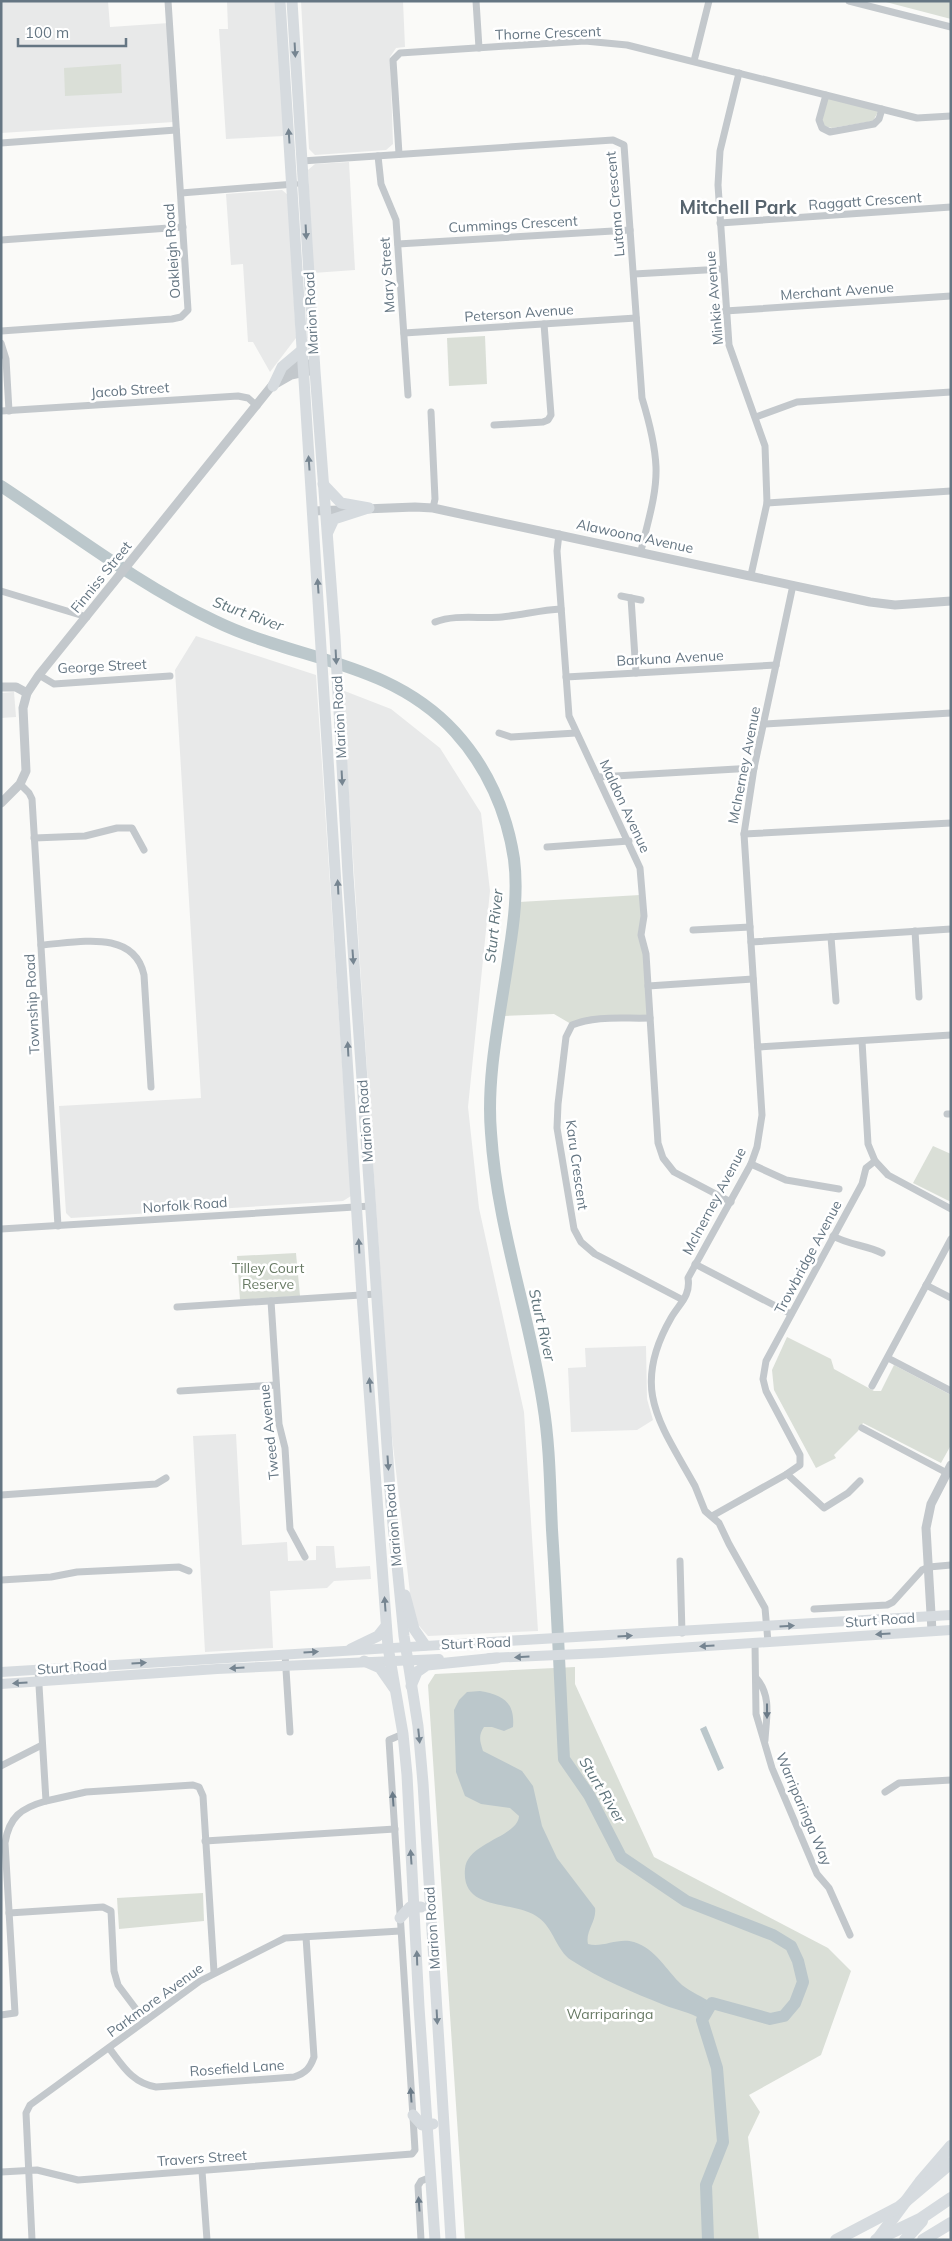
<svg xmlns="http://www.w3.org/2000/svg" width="952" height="2241" viewBox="0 0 952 2241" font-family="Mulish,sans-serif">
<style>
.built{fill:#e8e9e9}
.green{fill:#dadfd7}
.water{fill:#bbc7cb}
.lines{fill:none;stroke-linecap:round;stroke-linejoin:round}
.river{stroke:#bbc7cb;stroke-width:12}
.minor{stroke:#c3c8cc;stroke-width:7}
.tertiary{stroke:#c3c8cc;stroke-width:9}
.secondary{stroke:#d6dbdf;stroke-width:10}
.primary{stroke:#d6dbdf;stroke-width:11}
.trunk{stroke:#d6dbdf;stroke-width:12}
.motorway{stroke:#d6dbdf;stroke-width:12}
.oneway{fill:#768591}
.oneway2{fill:#6a7a87}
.labels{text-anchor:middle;stroke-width:5;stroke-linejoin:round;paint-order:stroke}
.street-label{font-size:14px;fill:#657683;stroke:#fff}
.park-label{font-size:14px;fill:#687a64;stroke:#fff}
.water-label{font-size:15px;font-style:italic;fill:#60757c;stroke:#fff}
.district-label{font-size:19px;font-weight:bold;fill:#57646e;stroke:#fff}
</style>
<rect width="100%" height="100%" fill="#fafaf8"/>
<g class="built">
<path d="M1 1H108L110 27 169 23 174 122 1 133Z"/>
<path d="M227 1H276L284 136 226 139 219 29H228Z"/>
<path d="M301 1H403L405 47 396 48 390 57 393 144 386 150 315 155 309 149Z"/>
<path d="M349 162 355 270 313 273 308 170 315 164Z"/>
<path d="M282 190 288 195 296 338 270 372 253 342H248L243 264 231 265 226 194Z"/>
<path d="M196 636 316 675 351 1196 343 1201 71 1218 66 1213 59 1106 201 1098 175 670Z"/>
<path d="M342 690 391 709 440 748 481 813 490 891 468 1107 479 1208 524 1412 538 1631 428 1636 413 1619 390 1419Z"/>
<path d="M14 692 16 717 1 718V693Z"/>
<path d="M646 1346 647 1399 653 1420 637 1430 571 1432 568 1368 586 1367 585 1348Z"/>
<path d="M236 1434 242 1545 287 1542 288 1561 316 1560V1546H334L336 1568 370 1566 371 1579 334 1581 327 1588 270 1591 273 1648 205 1652 193 1436Z"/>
</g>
<g class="green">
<path d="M882 1H951V19Z"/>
<path d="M121 64 122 93 65 96 64 68Z"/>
<path d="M826 97 879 110 873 121 832 128 824 126 821 120Z"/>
<path d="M485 336 487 384 449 386 447 338Z"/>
<path d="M640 895 649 1015 571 1024 554 1014 504 1016 519 902Z"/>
<path d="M933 1146 951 1154V1202L913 1183Z"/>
<path d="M296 1253 300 1296 240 1300 237 1256Z"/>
<path d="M787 1337 831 1359 834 1369 874 1391H881L894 1365 951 1395V1445L941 1463 863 1423 858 1431 834 1455 836 1458 816 1468 774 1390 772 1370Z"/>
<path d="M575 1667V1684L654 1857 828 1948 851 1971 821 2055 749 2095 760 2112 748 2137 759 2240H465L428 1685 435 1674Z"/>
<path d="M203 1893 204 1921 119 1929 117 1898Z"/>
</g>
<g class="water">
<path d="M480 1691C504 1695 515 1703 513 1727L504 1731 492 1727H484C478 1736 480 1741 483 1751L522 1771 533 1786 542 1826 557 1858 595 1908C597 1921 585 1931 588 1944 603 1948 618 1937 634 1942 656 1949 666 1970 682 1985 691 1992 703 1997 712 2003L702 2020C689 2011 678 2011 664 2005 632 1992 600 1979 571 1960 557 1951 553 1928 539 1918 515 1899 461 1913 465 1869 467 1842 518 1837 519 1816L510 1808 481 1804 465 1796 456 1772 454 1710 459 1700 467 1692Z"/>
<path d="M706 1726 724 1768 718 1771 700 1729Z"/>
</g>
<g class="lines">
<path class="river" d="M1 486C71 532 139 585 215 621 297 661 389 660 455 732 487 767 507 812 514 859 518 890 514 922 509 953 501 1012 486 1074 491 1133 497 1226 529 1313 543 1404 550 1446 550 1488 552 1530 557 1606 560 1682 564 1759L589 1795 621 1857 686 1901 773 1935 791 1946 798 1961 803 1982 795 2003 784 2016 770 2019 712 2003 702 2020 717 2068 723 2142 706 2185 708 2240"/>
<g class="minor">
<path d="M476 1 479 48"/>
<path d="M849 1 951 27"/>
<path d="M694 61 709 1"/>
<path d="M739 73 720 151 718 185 729 345 765 446 767 503 751 575"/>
<path d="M826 95 819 120 822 128 830 132 874 124 879 119 882 109"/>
<path d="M1 143 176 130"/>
<path d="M399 154 393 60 400 53 585 41 627 45 917 118 951 116"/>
<path d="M378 156 381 184 396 220 408 395"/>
<path d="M302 161 613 140 624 145 642 398C649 421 655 443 656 467 657 495 647 524 641 551"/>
<path d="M181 193 295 184"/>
<path d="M720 223 951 207"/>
<path d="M1 240 183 227"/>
<path d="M398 244 630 230"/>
<path d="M634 274 723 269"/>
<path d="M725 311 951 296"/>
<path d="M1 331 172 319 181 317 188 310 168 1"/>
<path d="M404 333 636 318"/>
<path d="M1 343 6 359 9 411"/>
<path d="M1 411 238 396 248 398 257 406"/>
<path d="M431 412 435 499 433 508"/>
<path d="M756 417 797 402 951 392"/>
<path d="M494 425 543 422 548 420 551 415 544 324"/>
<path d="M767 503 951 491"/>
<path d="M559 534 557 551 569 716 640 868 644 916 641 935 646 954 658 1143 663 1158 674 1172 731 1202"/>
<path d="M1 591 87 617"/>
<path d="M621 596 641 600"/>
<path d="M631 598 636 673"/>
<path d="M435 622C456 614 479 619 502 617 522 615 541 610 561 609"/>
<path d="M39 675 54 684 170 676"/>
<path d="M566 677 776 665"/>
<path d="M765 724 951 713"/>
<path d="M499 733 511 737 576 733"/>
<path d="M598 777 754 768"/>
<path d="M20 784 29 793 32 799 58 1226"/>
<path d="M744 834 951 823"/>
<path d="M34 838 85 836 117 828H132L144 850"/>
<path d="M547 847 629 841"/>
<path d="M693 930 750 927"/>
<path d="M915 931 919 997"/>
<path d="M831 937 836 1001"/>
<path d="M751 942 951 929"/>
<path d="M41 945C76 943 134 928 144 975L151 1087"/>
<path d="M648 986 753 979"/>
<path d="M650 1018C625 1019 596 1015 572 1025L566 1037 558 1104 557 1128 574 1229 581 1242 595 1254 683 1300"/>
<path d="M862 1041 868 1144 875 1161 888 1175 951 1209"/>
<path d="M758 1047 951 1035"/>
<path d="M947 1114H951"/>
<path d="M751 1164 786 1180 839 1189"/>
<path d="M1 1229 371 1206"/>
<path d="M833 1236C849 1245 866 1245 882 1253"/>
<path d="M695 1264 791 1314"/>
<path d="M926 1285 951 1298"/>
<path d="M271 1301 279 1424 285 1448 290 1529 305 1557"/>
<path d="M177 1307 376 1294"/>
<path d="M888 1358 951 1391"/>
<path d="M872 1386 951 1239"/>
<path d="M180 1391 276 1385"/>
<path d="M862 1428 947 1473"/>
<path d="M787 1474 800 1465V1455L766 1391 763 1379 766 1361 862 1184 866 1168 875 1161"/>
<path d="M1 1495 156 1484 166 1478"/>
<path d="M712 1516 787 1474 824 1508 848 1493 860 1481"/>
<path d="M680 1561 682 1633"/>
<path d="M1 1580 51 1577 77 1572 179 1567 189 1571"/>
<path d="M814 1609 887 1605 893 1602 922 1570 929 1567 951 1565"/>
<path d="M768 1642 765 1608 729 1544 719 1523 705 1511 695 1486C660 1423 630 1389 671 1318 679 1304 691 1296 688 1278L751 1164 757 1147 762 1115 744 834 754 768 793 585"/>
<path d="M755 1644 756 1714 772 1768 817 1874 829 1888 850 1935"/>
<path d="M285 1654 290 1732"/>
<path d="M757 1679C772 1697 766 1719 765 1740"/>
<path d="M1 1766 42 1745"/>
<path d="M885 1792 899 1783 951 1780"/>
<path d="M46 1801 86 1792 193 1785 199 1787 203 1796 214 1972"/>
<path d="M205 1841 395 1829"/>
<path d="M9 1913 103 1907 111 1911 114 1971 118 1985 145 2021"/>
<path d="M1 2015 15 2013 5 1843C9 1817 21 1808 46 1801L38 1669"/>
<path d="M109 2048C123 2066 132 2083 156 2087L294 2077C306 2073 310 2068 314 2057L306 1937"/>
<path d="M202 2171 207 2240"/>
<path d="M1 2172 37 2170 78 2180 412 2154 415 2150 413 2117 389 1740 403 1734"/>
<path d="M32 2240 26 2113 30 2105 200 1981 275 1943 285 1938 400 1931"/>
<path d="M421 2240 418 2186 421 2181 431 2177"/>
</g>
<g class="tertiary">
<path d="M277 383 291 375 309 371"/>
<path d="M313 511 415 507 433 508 870 602 895 605 951 601"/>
<path d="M1 687H16L27 693"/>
<path d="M1 803 20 784 26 771 23 708 27 693 39 675 283 372 294 366 308 364"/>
<path d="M932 1631 926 1528 931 1504 951 1465"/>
</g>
<g class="secondary">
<path d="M489 1658 602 1653 951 1630"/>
<path d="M1 1672C318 1651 634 1634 951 1615"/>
<path d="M1 1684 217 1669 439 1659"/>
</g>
<g class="primary">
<path d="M280 1 362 1295 388 1647 403 1734 407 1775 419 2007 435 2240"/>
<path d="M292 1 315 371 335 637 348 875 391 1504 404 1636 418 1726 423 1783 451 2240"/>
<path d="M273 386 282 367 301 351"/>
<path d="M323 484 341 503 369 508"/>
<path d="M328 532 334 519 365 509"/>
<path d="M405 1595 414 1629 425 1645"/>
<path d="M351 1649 378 1636 386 1626"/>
<path d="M364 1661 380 1668 394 1688"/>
<path d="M411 1686 417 1672 427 1665 497 1658"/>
<path d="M400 1918 410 1907H421"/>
<path d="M413 2115 422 2125 433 2124"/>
</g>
<path class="trunk" d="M877 2240 920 2182 951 2146"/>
<g class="motorway">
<path d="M836 2240 899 2207 951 2163"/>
<path d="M876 2240 920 2219 951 2198"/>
<path d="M905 2240 922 2221"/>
<path d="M923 2240 951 2223"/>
</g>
</g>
<defs><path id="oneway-solid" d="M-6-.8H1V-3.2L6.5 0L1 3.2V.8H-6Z" transform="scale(1.25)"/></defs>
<g class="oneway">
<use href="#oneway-solid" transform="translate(295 50) rotate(87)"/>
<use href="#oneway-solid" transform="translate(289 136) rotate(-94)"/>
<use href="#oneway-solid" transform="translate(306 232) rotate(87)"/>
<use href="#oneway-solid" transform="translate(309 463) rotate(-94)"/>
<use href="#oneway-solid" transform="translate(318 586) rotate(-94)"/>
<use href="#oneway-solid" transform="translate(336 657) rotate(87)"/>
<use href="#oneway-solid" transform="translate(342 778) rotate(87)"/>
<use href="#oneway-solid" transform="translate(338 887) rotate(-93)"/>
<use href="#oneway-solid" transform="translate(353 957) rotate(86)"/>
<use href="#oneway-solid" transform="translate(348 1049) rotate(-93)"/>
<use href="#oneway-solid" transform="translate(359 1246) rotate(-93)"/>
<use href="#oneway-solid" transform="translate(370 1385) rotate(-95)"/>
<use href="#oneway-solid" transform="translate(388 1463) rotate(86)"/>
<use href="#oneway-solid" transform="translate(385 1604) rotate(-94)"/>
<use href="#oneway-solid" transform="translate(787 1626) rotate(-4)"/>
<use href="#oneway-solid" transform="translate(883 1634) rotate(176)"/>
<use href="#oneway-solid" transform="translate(625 1636) rotate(-3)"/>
<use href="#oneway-solid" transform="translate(707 1646) rotate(176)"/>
<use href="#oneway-solid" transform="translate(311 1652) rotate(-4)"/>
<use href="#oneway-solid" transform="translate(522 1657) rotate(177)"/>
<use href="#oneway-solid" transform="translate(139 1663) rotate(-4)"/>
<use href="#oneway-solid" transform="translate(237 1668) rotate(177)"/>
<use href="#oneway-solid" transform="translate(20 1683) rotate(176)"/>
<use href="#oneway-solid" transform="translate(419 1736) rotate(84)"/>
<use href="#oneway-solid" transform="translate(411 1857) rotate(-94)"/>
<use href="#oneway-solid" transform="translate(417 1958) rotate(-92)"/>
<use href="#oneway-solid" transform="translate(437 2017) rotate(87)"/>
</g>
<g class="oneway2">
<use href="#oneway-solid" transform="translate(767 1711) rotate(90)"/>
<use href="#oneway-solid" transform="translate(393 1799) rotate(-94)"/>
<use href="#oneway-solid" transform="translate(411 2095) rotate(-94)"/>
<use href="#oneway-solid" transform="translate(419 2204) rotate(-94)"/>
</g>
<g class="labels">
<g class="street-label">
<text transform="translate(548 33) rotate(-2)" y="5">Thorne Crescent</text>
<text transform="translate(865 201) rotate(-4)" y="5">Raggatt Crescent</text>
<text transform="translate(615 204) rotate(-95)" y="5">Lutana Crescent</text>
<text transform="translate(513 224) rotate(-3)" y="5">Cummings Crescent</text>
<text transform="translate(172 251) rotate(-94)" y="5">Oakleigh Road</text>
<text transform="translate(387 275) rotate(-94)" y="5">Mary Street</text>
<text transform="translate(837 291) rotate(-4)" y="5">Merchant Avenue</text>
<text transform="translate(714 298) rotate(-95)" y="5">Minkie Avenue</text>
<text transform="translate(311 313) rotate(-93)" y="5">Marion Road</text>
<text transform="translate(519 313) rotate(-4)" y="5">Peterson Avenue</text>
<text transform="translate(130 390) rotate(-4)" y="5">Jacob Street</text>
<text transform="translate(635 536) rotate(12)" y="5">Alawoona Avenue</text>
<text transform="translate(101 577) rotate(-51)" y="5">Finniss Street</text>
<text transform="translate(670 658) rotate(-3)" y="5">Barkuna Avenue</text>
<text transform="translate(102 666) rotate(-3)" y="5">George Street</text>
<text transform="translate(339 717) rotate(-93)" y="5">Marion Road</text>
<text transform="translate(744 765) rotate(-79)" y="5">McInerney Avenue</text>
<text transform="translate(625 806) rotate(65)" y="5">Maldon Avenue</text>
<text transform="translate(32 1004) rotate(-93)" y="5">Township Road</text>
<text transform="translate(365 1121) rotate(-94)" y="5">Marion Road</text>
<text transform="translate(577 1165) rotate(82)" y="5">Karu Crescent</text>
<text transform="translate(714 1201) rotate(-62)" y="5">McInerney Avenue</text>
<text transform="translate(185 1205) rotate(-4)" y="5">Norfolk Road</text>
<text transform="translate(808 1257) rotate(-62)" y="5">Trowbridge Avenue</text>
<text transform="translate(269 1432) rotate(-96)" y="5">Tweed Avenue</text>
<text transform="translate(393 1525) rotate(-95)" y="5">Marion Road</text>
<text transform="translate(880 1620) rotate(-4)" y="5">Sturt Road</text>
<text transform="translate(476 1643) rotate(-2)" y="5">Sturt Road</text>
<text transform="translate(72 1667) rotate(-4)" y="5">Sturt Road</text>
<text transform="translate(804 1809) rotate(67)" y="5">Warriparinga Way</text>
<text transform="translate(432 1928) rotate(-94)" y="5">Marion Road</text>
<text transform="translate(155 2000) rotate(-36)" y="5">Parkmore Avenue</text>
<text transform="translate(237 2068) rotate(-4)" y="5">Rosefield Lane</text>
<text transform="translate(202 2158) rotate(-4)" y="5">Travers Street</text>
</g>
<g class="park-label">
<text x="268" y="1273">Tilley Court<tspan x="268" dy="16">Reserve</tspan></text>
<text x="610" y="2019">Warriparinga</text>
</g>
<g class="water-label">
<text transform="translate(248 614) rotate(20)" y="5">Sturt River</text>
<text transform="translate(494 926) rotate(-84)" y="5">Sturt River</text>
<text transform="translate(542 1325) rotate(77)" y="5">Sturt River</text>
<text transform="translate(602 1790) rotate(59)" y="5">Sturt River</text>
</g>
<g class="district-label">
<text x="738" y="214">Mitchell Park</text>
</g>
</g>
<rect width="952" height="2241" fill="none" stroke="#657683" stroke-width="5"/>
<path d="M18 38v8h108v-8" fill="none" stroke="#657683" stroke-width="2.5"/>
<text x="25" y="38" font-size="15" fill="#657683" stroke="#ffffff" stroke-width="4" paint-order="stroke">100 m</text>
</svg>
